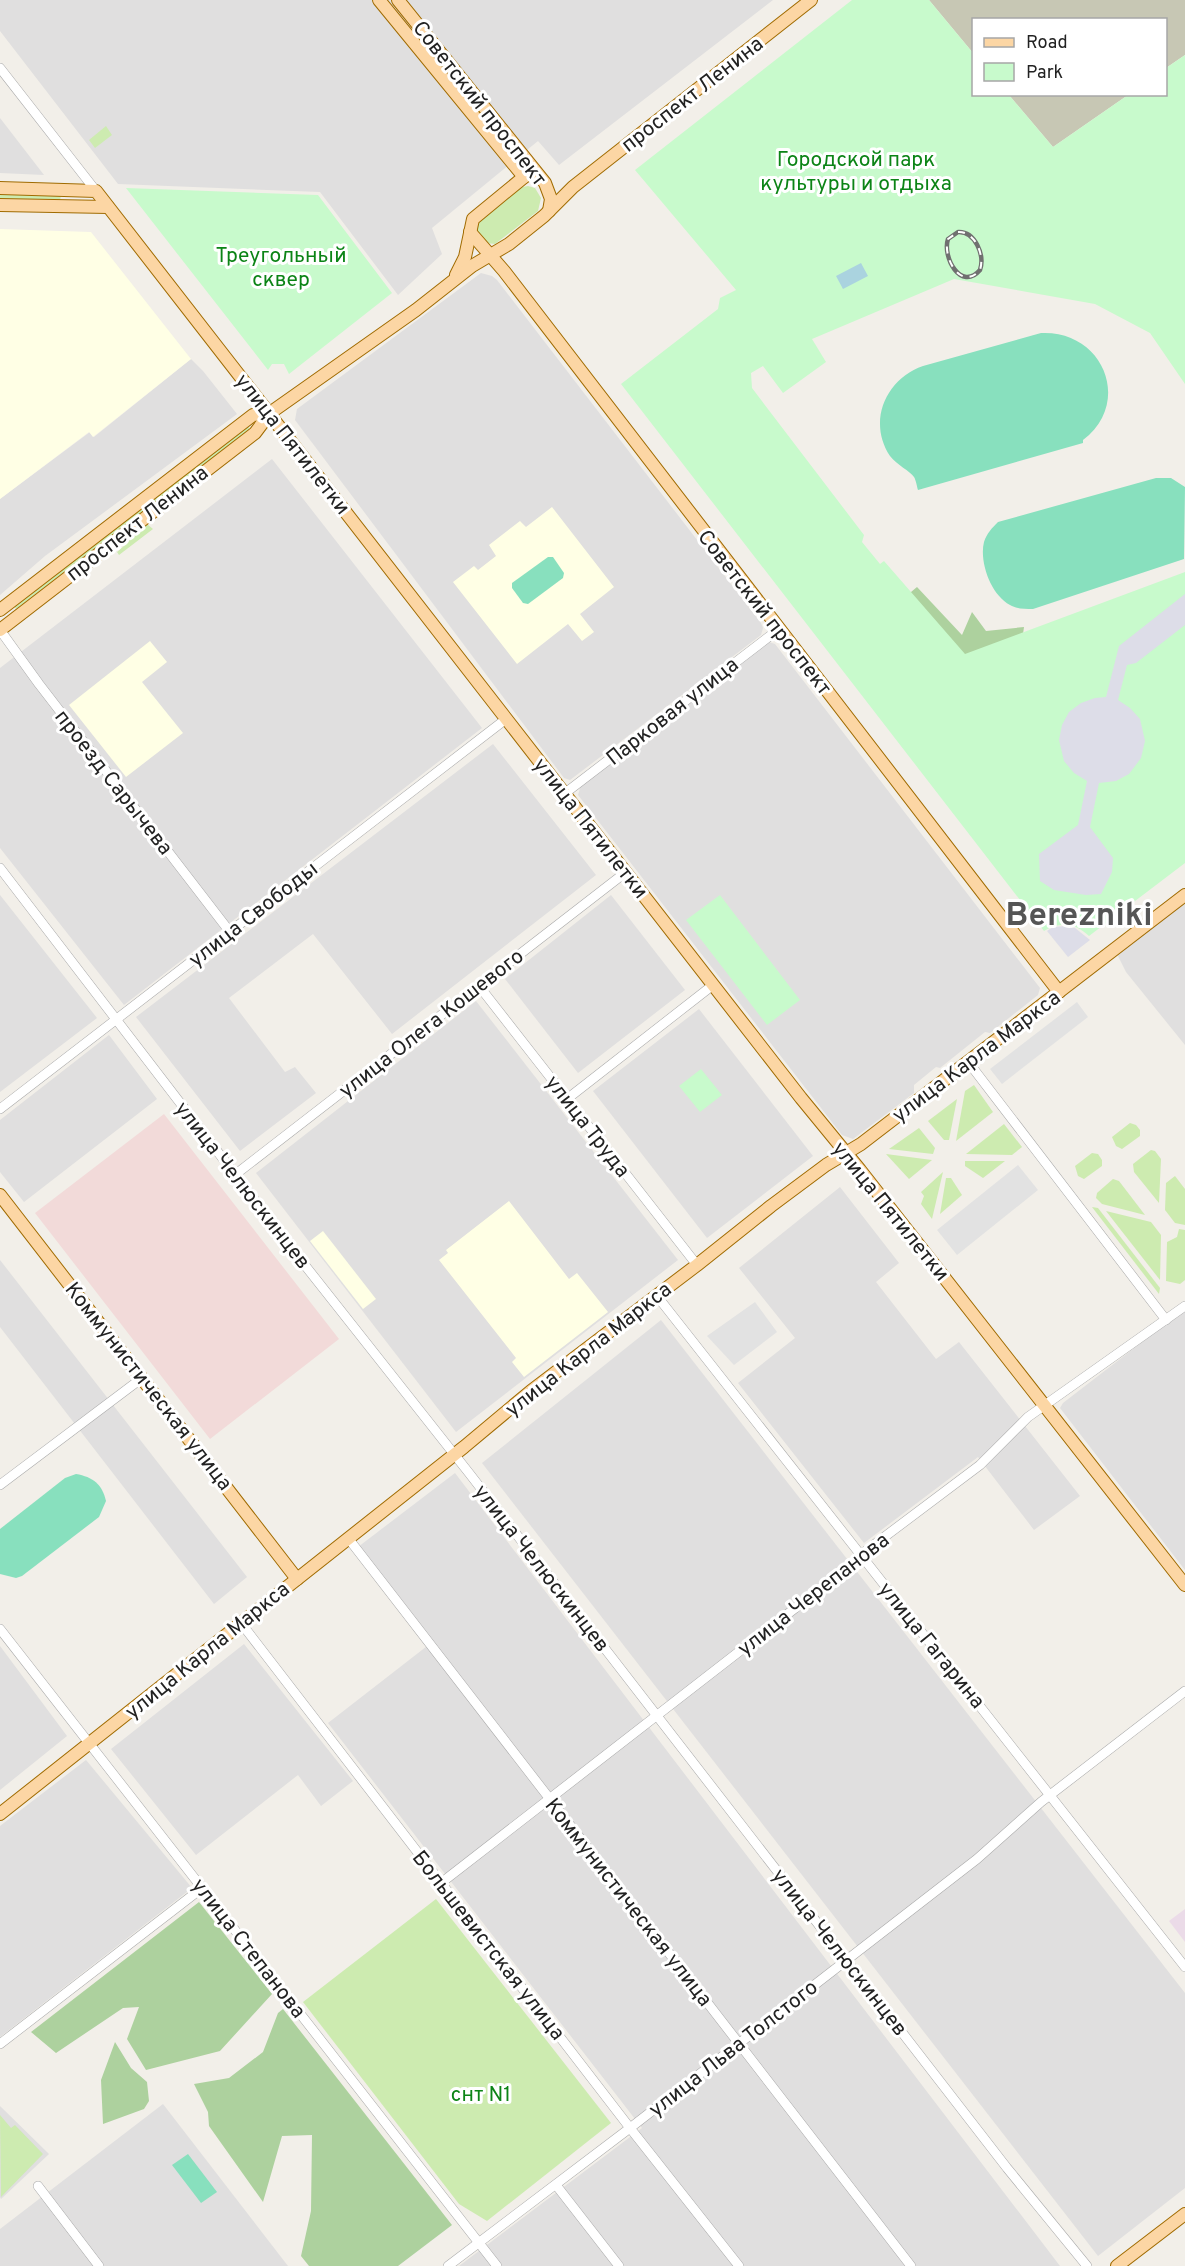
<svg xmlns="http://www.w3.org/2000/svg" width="1185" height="2266" viewBox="0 0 1185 2266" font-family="Overpass,sans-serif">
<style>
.residential{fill:#e0dfdf}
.commercial{fill:#f2dad9}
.industrial{fill:#ebdbe8}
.education{fill:#ffffe5}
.construction{fill:#c7c7b4}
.grass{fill:#cdebb0}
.forest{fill:#add19e}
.park{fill:#c8facc}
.pitch{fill:#88e0be}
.parking{fill:#e2e2e2}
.plaza{fill:#dddde8}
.water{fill:#aad3df}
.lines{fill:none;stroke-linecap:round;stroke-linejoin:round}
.minor-casing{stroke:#a9a9a9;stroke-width:10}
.major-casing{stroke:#a06b00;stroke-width:14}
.minor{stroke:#fff;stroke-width:9}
.major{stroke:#fcd6a4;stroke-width:12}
.rail-casing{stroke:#707070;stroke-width:4.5}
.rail{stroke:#fff;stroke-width:2;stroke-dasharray:7;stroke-linecap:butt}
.labels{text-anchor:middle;stroke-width:6;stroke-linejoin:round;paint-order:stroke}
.street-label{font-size:21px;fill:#222;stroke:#fff}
.park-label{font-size:21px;fill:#0c8416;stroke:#fff}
.town-label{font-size:33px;font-weight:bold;fill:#555;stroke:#fff}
</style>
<rect width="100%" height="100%" fill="#f2efe9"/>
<g class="residential">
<path d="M0 0H773L559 165 538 141 432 228 442 254 398 295 320 192 118 184 0 31Z"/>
<path d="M0 118 44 175 0 173Z"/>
<path d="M481 273 492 276 497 280 761 623 763 628 761 635 570 780 564 778 295 420 297 409 301 406Z"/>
<path d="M191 359 203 371 237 414 45 556 0 595V499L90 432 94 437Z"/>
<path d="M272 459 482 728 124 1005 0 848V668Z"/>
<path d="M769 642 775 644 1040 988 1038 995 990 1033 985 1032 940 1068 936 1067 914 1085V1093L853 1139 842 1135 578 795 581 785Z"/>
<path d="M493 744 596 875 392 1034 313 934 229 998 285 1072 295 1067 316 1093 240 1151 136 1017Z"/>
<path d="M0 895 97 1018 0 1092Z"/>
<path d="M611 895 685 990 578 1073 505 979Z"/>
<path d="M1185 902V1045L1126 972 1117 954Z"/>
<path d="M476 1001 678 1260 456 1432 256 1173Z"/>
<path d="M699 1009 813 1156 707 1238 593 1091Z"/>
<path d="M109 1035 157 1099 24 1202 0 1172V1120Z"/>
<path d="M840 1187 899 1263 876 1282 936 1359 959 1342 1080 1496 1034 1530 978 1457 864 1543 738 1383 795 1338 739 1268Z"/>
<path d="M0 1260 247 1577 214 1604 0 1327Z"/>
<path d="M1185 1309V1570L1060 1408 1063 1403Z"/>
<path d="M661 1320 1185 1993V2188L1098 2256 482 1463Z"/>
<path d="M455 1473 1060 2266H459L642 2128 328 1723 431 1643 358 1547Z"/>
<path d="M244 1644 353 1781 321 1806 298 1775 196 1855 111 1749Z"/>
<path d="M0 1646 67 1736 0 1790Z"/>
<path d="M86 1760 192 1888 0 2037V1826Z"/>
<path d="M163 2104 288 2266H0V2229Z"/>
<path d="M0 2106 49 2154 1 2199 0 2197Z"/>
</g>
<path class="commercial" d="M164 1114 339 1339 210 1439 35 1213Z"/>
<path class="industrial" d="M1185 1909V1942L1169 1921Z"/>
<g class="education">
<path d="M0 229 91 232 191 359 93 437 89 432 0 499Z"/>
<path d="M552 507 614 587 580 614 594 632 582 641 568 624 517 664 453 582 474 566 478 570 496 556 489 545 520 521 526 527Z"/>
<path d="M150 641 167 662 142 682 183 733 126 777 69 705Z"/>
<path d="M509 1201 569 1279 577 1273 608 1312 524 1377 512 1362 516 1358 439 1260 448 1253 446 1250Z"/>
<path d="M323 1231 376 1299 363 1309 310 1241Z"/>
</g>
<g class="construction">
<path d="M929 0H1185V55L1166 68V20H974L973 53Z"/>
<path d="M1009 95H1128L1053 147Z"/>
</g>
<g class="grass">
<path d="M106 126 112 135 95 148 89 140Z"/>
<path d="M528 186 535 188 541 198 538 211 495 244 486 243 478 237 476 224 517 188Z"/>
<path d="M0 191 61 195 60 201 0 200Z"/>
<path d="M248 426 250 429 16 609 14 606Z"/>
<path d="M147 524 153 529 119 555 117 552 124 546 126 537Z"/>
<path d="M974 1085 993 1112 956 1141 965 1091Z"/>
<path d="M957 1099 949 1140H944L928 1121Z"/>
<path d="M1130 1123 1136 1125 1140 1130V1136L1122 1149 1116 1146 1112 1137Z"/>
<path d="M1004 1124 1022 1147 1012 1155 966 1154Z"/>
<path d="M919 1128 935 1148 933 1154 889 1149Z"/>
<path d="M1151 1150 1155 1151 1161 1159 1159 1203 1134 1172 1133 1164Z"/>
<path d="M1092 1153 1098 1154 1102 1160V1166L1084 1179 1078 1176 1075 1166Z"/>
<path d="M886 1154 932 1160 909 1179Z"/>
<path d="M965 1161H1005L983 1178 965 1166Z"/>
<path d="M943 1172 932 1219 921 1204 924 1196 921 1192Z"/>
<path d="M1175 1176 1185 1189V1225L1175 1223 1165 1210 1166 1183Z"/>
<path d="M946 1178H951L962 1195 940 1214Z"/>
<path d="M1113 1179 1119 1181 1145 1215 1102 1204 1096 1198 1097 1193Z"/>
<path d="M1092 1207 1098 1208 1160 1288 1159 1294Z"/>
<path d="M1106 1211 1151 1222 1161 1235 1160 1280Z"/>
<path d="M1179 1229 1185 1230V1280L1180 1284 1166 1281 1167 1242 1177 1237Z"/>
<path d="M436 1899 611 2123 487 2221 459 2204 303 2002Z"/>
<path d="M0 2115 11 2128 15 2125 43 2154 1 2197Z"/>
</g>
<g class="forest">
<path d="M917 587 962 635 972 612 986 631 1024 627 1019 662 999 689 905 597Z"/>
<path d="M199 1902 272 1994 220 2051 146 2070 127 2039 139 2007 123 2008 56 2053 31 2032Z"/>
<path d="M283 2009 452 2225 398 2266H309L301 2256 311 2211 312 2135 282 2136 263 2202 209 2126 208 2112 194 2084 229 2078 263 2052 278 2013Z"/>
<path d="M115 2042 131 2068 147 2082 149 2101 144 2109 103 2124 101 2080Z"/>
</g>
<g class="park">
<path d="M852 0H929L973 53 974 94 1009 95 1053 147 1128 95 1166 94V68L1185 55V384L1150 333 1095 304 954 279 812 339 826 362 783 393 763 366 751 373 752 388 864 535 862 542 880 564 884 561 965 654 1185 572V863L1089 936C1076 923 1059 921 1044 931L621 384 718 309 720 298 736 290 635 170Z"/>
<path d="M126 188 318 195 392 293 289 374 284 364H272L268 370Z"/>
<path d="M720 895 800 1000 767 1025 686 920Z"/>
<path d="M701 1069 722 1095 700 1112 679 1086Z"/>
</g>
<g class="pitch">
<path d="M1041 333C1103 330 1133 402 1083 440V443L918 490C917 487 916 480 914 477 910 471 897 465 890 456 867 421 886 379 923 366Z"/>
<path d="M1156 478H1171L1185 487 1184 559 1033 609C1025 609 1017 609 1010 605 991 595 979 562 984 542 987 533 992 528 998 522Z"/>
<path d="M548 557H553L564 573 563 578 528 604 523 603 512 588V583Z"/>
<path d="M76 1474C93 1477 102 1484 106 1501L99 1517 22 1576 16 1578 0 1574V1529L65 1478Z"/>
<path d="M188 2154 217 2192 201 2203 172 2165Z"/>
</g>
<g class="parking">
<path d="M1077 1002 1088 1017 1002 1084 990 1069Z"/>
<path d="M1018 1165 1038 1190 957 1255 937 1230Z"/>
<path d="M755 1302 777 1332 734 1365 707 1336Z"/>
</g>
<g class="plaza">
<path d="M1185 594V625L1136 663 1127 665 1118 700 1130 708 1140 719 1145 741 1141 758 1129 774 1116 781 1099 783 1090 827 1113 858 1112 872 1101 894 1086 895 1054 890 1040 881 1039 854 1078 825 1087 781 1074 773 1064 761 1059 740 1062 725 1069 712 1081 703 1095 698 1106 697 1119 646Z"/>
<path d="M1066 926 1075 928 1090 940 1068 957 1047 931 1053 927Z"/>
</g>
<path class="water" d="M861 263 868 276 843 289 836 276Z"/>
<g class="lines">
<g class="minor-casing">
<g id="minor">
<path d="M0 68 96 191"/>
<path d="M0 630 39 684 230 932"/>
<path d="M564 794 779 629"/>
<path d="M0 868 296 1254 469 1473 1007 2168 1087 2266"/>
<path d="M479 986 697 1265"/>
<path d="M969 1063 1166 1320"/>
<path d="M567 1099 713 985"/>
<path d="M0 1109 506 719"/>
<path d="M236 1174 626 872"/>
<path d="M657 1296 1185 1967"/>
<path d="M0 1485 142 1378"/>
<path d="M348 1538 911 2266"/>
<path d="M241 1623 630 2128 739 2266"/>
<path d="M0 1629 497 2266"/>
<path d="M441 1883 861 1557 867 1550 980 1465 1028 1417 1185 1306"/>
<path d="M0 2044 202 1888"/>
<path d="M556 2185 619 2266"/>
<path d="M38 2186 99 2266"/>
<path d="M448 2266 630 2128 977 1859 1041 1802 1185 1691"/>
</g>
</g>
<g class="major-casing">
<g id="major">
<path d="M379 0 524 177"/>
<path d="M398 0 545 183 551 199 549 211"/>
<path d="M0 188 96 191 801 1098 860 1170 1185 1585"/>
<path d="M0 205 108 207"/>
<path d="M470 232 504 271 1059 992"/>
<path d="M456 275 465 257 473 219 524 177"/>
<path d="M0 610 253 415 270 413"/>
<path d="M0 630 255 433 270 413 416 310 472 266 509 244 544 216 573 187 811 0"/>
<path d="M0 1195 297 1579"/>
<path d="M0 1814 464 1447 531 1391 697 1265 771 1206 826 1165 861 1144 1185 895"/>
<path d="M1117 2266 1185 2214"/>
</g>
</g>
<use href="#minor" class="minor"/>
<use href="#major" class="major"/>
<g class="rail-casing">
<path id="rail" d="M958 232C975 231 985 255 980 270 961 292 942 257 948 239Z"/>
</g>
<use href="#rail" class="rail"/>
</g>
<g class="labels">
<g class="street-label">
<text transform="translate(692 94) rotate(-38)" y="7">проспект Ленина</text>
<text transform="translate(480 103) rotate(52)" y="7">Советский проспект</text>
<text transform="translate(293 444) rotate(52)" y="7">улица Пятилетки</text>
<text transform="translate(137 523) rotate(-38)" y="7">проспект Ленина</text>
<text transform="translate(765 612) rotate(52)" y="7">Советский проспект</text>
<text transform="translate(672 711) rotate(-38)" y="7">Парковая улица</text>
<text transform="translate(114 782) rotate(52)" y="7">проезд Сарычева</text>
<text transform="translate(591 828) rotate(52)" y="7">улица Пятилетки</text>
<text transform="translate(253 914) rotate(-38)" y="7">улица Свободы</text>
<text transform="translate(431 1023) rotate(-38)" y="7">улица Олега Кошевого</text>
<text transform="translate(976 1056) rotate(-37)" y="7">улица Карла Маркса</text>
<text transform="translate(588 1126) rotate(52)" y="7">улица Труда</text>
<text transform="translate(243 1185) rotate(52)" y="7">улица Челюскинцев</text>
<text transform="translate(891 1211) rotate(51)" y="7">улица Пятилетки</text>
<text transform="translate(588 1349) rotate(-38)" y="7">улица Карла Маркса</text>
<text transform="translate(149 1386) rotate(52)" y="7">Коммунистическая улица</text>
<text transform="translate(542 1568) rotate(52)" y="7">улица Челюскинцев</text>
<text transform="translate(813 1594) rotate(-38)" y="7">улица Черепанова</text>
<text transform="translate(932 1645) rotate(51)" y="7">улица Гагарина</text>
<text transform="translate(207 1650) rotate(-39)" y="7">улица Карла Маркса</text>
<text transform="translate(629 1902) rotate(52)" y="7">Коммунистическая улица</text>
<text transform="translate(489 1945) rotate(52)" y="7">Большевистская улица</text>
<text transform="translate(249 1948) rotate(52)" y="7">улица Степанова</text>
<text transform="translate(840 1952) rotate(52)" y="7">улица Челюскинцев</text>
<text transform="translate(733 2048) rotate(-38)" y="7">улица Льва Толстого</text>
</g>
<g class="park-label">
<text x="856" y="166">Городской парк<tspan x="856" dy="24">культуры и отдыха</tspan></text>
<text x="281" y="262">Треугольный<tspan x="281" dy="24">сквер</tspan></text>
<text x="481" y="2101">снт N1</text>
</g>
<g class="town-label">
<text x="1079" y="925">Berezniki</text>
</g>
</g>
<rect x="972" y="18" width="195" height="78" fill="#ffffff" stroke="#a7a7a7" stroke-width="1.5"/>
<rect x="984" y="38" width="30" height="9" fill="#fcd6a4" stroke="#a7a7a7" stroke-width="1.5"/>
<text x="1026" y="48" font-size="18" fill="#222222">Road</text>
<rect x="984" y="63" width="30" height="18" fill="#c8facc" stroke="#a7a7a7" stroke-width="1.5"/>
<text x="1026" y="78" font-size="18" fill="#222222">Park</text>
</svg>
